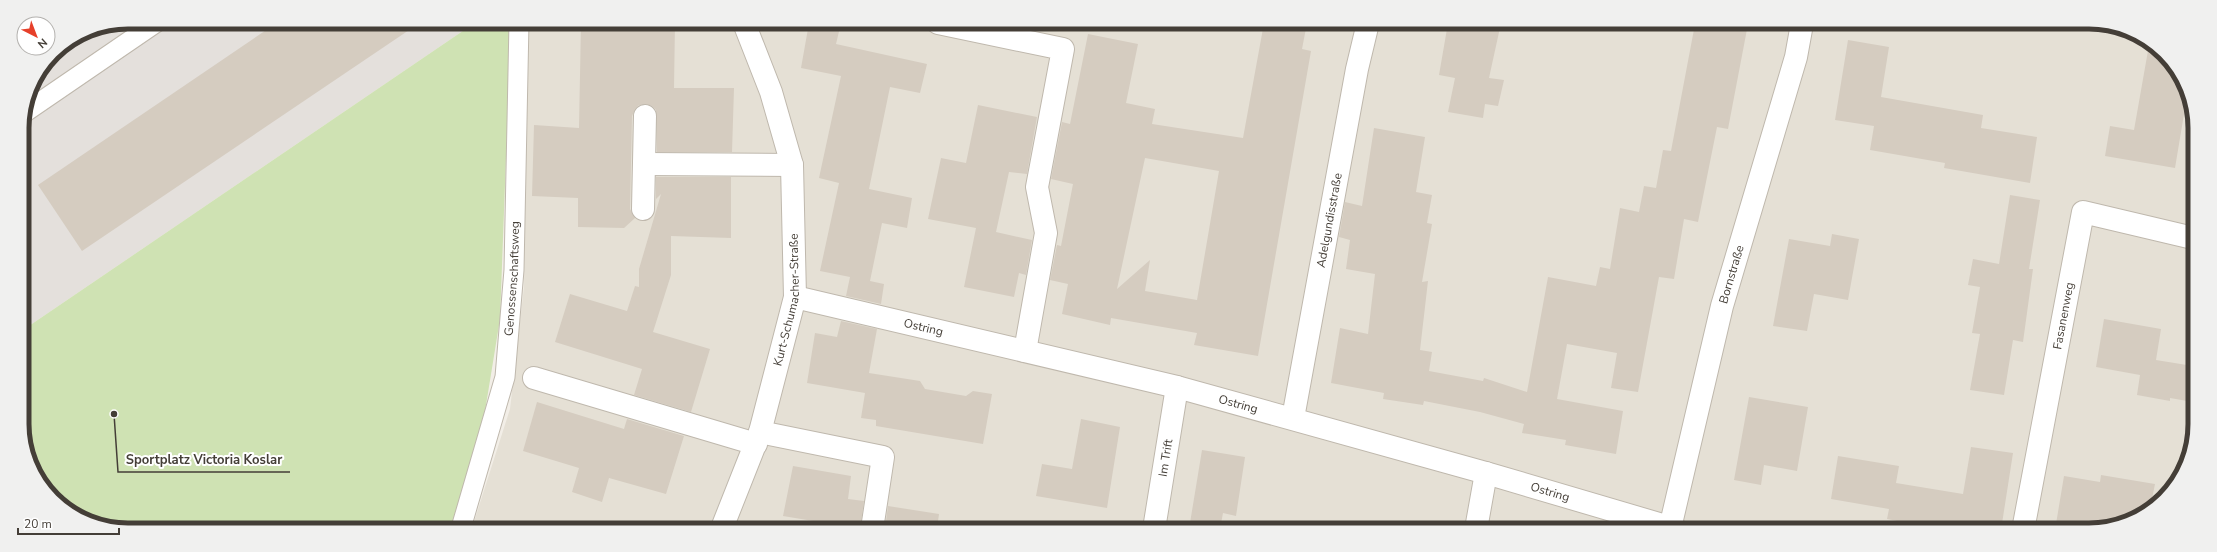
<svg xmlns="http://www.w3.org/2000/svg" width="2217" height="552" viewBox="0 0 2217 552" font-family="'Nunito Sans',sans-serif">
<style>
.residential{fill:#e5e0d5}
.industrial{fill:#e4e0dc}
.green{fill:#cfe2b3}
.building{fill:#d5ccc0;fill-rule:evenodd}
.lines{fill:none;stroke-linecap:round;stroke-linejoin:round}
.service-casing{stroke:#bfb8ad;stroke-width:21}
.minor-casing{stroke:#bfb8ad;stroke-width:24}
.service{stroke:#fff;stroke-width:19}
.minor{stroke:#fff;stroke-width:22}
.labels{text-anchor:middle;stroke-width:4;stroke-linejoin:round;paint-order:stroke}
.street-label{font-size:12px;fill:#443e37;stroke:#fff}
.rim{fill:none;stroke:#443e37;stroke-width:5}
.leader{fill:none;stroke:#443e37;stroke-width:1.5}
.callout-dot{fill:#443e37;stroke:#fff;stroke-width:1.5}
.callout-label{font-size:13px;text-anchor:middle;font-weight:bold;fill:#443e37;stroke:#fff;stroke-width:4;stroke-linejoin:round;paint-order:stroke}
</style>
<rect width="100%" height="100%" fill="#f2eee7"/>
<path class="residential" d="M527 22 2110 24 2164 53 2193 107V445L2181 477 2159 504 2129 522 2096 530 472 528 510 409 524 287Z"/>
<path class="industrial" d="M128 22H476L23 330 22 121 30 87 53 53 88 30Z"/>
<path class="green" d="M476 22H511L500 319 479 448 454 528H107L53 499 24 445 23 330Z"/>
<g class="building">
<path d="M278 22H421L82 251 38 185Z"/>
<path d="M581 22 675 23 674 88H734L732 152H657L656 110 652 106 646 104 639 105 635 109 632 116 630 209 635 218 624 228 578 227V198L532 196 534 125 579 128Z"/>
<path d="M809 23H841L836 44 927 64 920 93 890 87 869 189 912 198 907 228 882 223 870 281 884 284 881 304 846 296 850 277 820 271 839 183 819 178 841 76 801 68Z"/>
<path d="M1264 23H1307L1302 49 1311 51 1258 356 1194 345 1197 333 1111 318 1110 325 1062 314 1068 284 1050 280 1057 245 1061 246 1073 184 1051 179 1062 122 1070 124 1088 34 1138 44 1126 103 1155 109 1152 124 1243 138ZM1145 158 1219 171 1197 300 1145 291 1150 260 1117 289Z"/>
<path d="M1448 23H1501L1489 78 1504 80 1498 106 1485 104 1483 118 1448 112 1455 78 1439 75Z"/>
<path d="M1695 24H1748L1728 129 1717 127 1698 222 1684 219 1674 279 1659 277 1638 392 1611 388 1617 353 1567 344 1557 399 1623 411 1616 454 1565 445 1566 440 1522 433 1524 424 1480 412 1424 401 1423 405 1383 399 1384 393 1331 383 1340 328 1368 334 1375 274 1346 269 1350 240 1339 237 1345 202 1362 206 1374 128 1425 137 1416 192 1432 195 1427 223 1432 224 1422 282 1428 281 1420 350 1432 352 1429 371 1483 381 1484 378 1527 392 1548 277 1596 286 1600 267 1610 269 1620 208 1639 212 1644 186 1656 188 1663 150 1671 151Z"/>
<path d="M1848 40 1889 47 1881 97 1983 115 1981 128 2037 137 2030 183 1944 168 1945 163 1870 150 1874 126 1835 120Z"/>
<path d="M2149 45 2164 53 2187 96 2175 168 2105 156 2110 126 2134 130Z"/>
<path d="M978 105 1037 117 1027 174 1009 172 996 232 1032 240 1026 275 1019 273 1014 297 964 287 976 228 928 219 941 158 966 163Z"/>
<path d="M656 177H731V238L671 236V275L653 332 710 349 691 412 634 395 642 369 555 342 570 294 627 311 635 286 639 287V269L661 194 656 199Z"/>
<path d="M2010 195 2040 200 2029 269H2033L2023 342 2013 340 2004 395 1970 390 1980 334 1972 333 1980 287 1968 285 1973 259 1999 264Z"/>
<path d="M1832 234 1859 239 1848 300 1814 294 1807 331 1773 326 1789 239 1830 246Z"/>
<path d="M2104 319 2161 329 2156 360 2193 366V402L2170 398V401L2137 395 2140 375 2096 367Z"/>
<path d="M841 321 877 329 869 373 920 381 925 389 966 396 973 391 992 394 983 444 876 426V420L861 418 865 393 807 383 815 333 837 337Z"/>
<path d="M1749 397 1808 407 1797 471 1764 465 1761 485 1734 480Z"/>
<path d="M537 402 624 429 627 419 684 436 666 494 609 478 602 502 572 492 579 468 523 451Z"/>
<path d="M1081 419 1120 427 1107 508 1036 496 1042 464 1072 469Z"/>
<path d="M1971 447 2013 453 2001 530H1922L1923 526 1887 519 1889 509 1831 499 1838 456 1899 466 1896 483 1963 494Z"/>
<path d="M1202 450 1245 457 1236 516 1223 513 1220 529H1189Z"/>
<path d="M793 466 851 476 848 499 864 501 860 529H842L843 526 783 516Z"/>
<path d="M2101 475 2155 484 2150 509 2129 522 2096 530H2055L2064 476 2100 482Z"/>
<path d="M888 506 939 514 937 529H885Z"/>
</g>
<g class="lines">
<g class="service-casing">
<g id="service">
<path d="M24 113 157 22"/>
<path id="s1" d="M461 528 505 377 514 270 519 22"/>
</g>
</g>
<g class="minor-casing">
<g id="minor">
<path d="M938 23 1063 49 1037 187 1046 233 1025 351"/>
<path d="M644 164 792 165"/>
<path d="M643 209 645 116"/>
<path id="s2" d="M795 297 1177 387 1486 473 1676 529"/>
<path d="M534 378 756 444"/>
<path id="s3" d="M1293 418 1357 69 1368 23"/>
<path d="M760 432 883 457 872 529"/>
<path id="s4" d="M722 528 760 432 795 297 792 165 771 92 744 23"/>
<path id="s5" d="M1670 528 1722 306 1796 57 1802 24"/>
<path id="s6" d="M1154 529 1177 387"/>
<path d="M1476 529 1486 473"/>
<path id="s7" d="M2023 530 2083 212 2193 238"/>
</g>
</g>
<use href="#service" class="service"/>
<use href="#minor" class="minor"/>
</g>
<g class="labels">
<g class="street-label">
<text dy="4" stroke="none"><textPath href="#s3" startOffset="201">Adelgundisstraße</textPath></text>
<text dy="4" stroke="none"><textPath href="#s5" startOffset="261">Bornstraße</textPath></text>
<text dy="4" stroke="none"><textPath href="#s1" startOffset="256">Genossenschaftsweg</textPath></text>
<text dy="4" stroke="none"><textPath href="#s4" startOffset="239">Kurt-Schumacher-Straße</textPath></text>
<text dy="4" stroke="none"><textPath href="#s7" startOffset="218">Fasanenweg</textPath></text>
<text dy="4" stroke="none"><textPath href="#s2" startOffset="132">Ostring</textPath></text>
<text dy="4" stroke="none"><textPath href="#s2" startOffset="456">Ostring</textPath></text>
<text dy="4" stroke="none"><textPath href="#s6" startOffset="72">Im Trift</textPath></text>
<text dy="4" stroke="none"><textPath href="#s2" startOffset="780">Ostring</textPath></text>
</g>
</g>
<path d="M0 0H2217V552H0ZM128 29H2089A99 99 0 0 1 2188 128V424A99 99 0 0 1 2089 523H128A99 99 0 0 1 29 424V128A99 99 0 0 1 128 29Z" fill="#f0f0ef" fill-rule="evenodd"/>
<path class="rim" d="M128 29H2089A99 99 0 0 1 2188 128V424A99 99 0 0 1 2089 523H128A99 99 0 0 1 29 424V128A99 99 0 0 1 128 29Z"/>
<path class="leader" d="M114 414L118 472H290"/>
<circle class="callout-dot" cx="114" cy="414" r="4"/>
<g class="callout-label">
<text x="204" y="464">Sportplatz Victoria Koslar</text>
</g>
<g transform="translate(36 36) rotate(138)"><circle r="19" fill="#ffffff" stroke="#b4b2af"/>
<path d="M0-3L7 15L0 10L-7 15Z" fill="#e6402a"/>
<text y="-6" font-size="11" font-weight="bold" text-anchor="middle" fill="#443e37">N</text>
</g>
<path d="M18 528v6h101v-6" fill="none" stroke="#443e37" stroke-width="2"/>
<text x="24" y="528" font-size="12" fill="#443e37" stroke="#ffffff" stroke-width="3" paint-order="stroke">20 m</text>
</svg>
